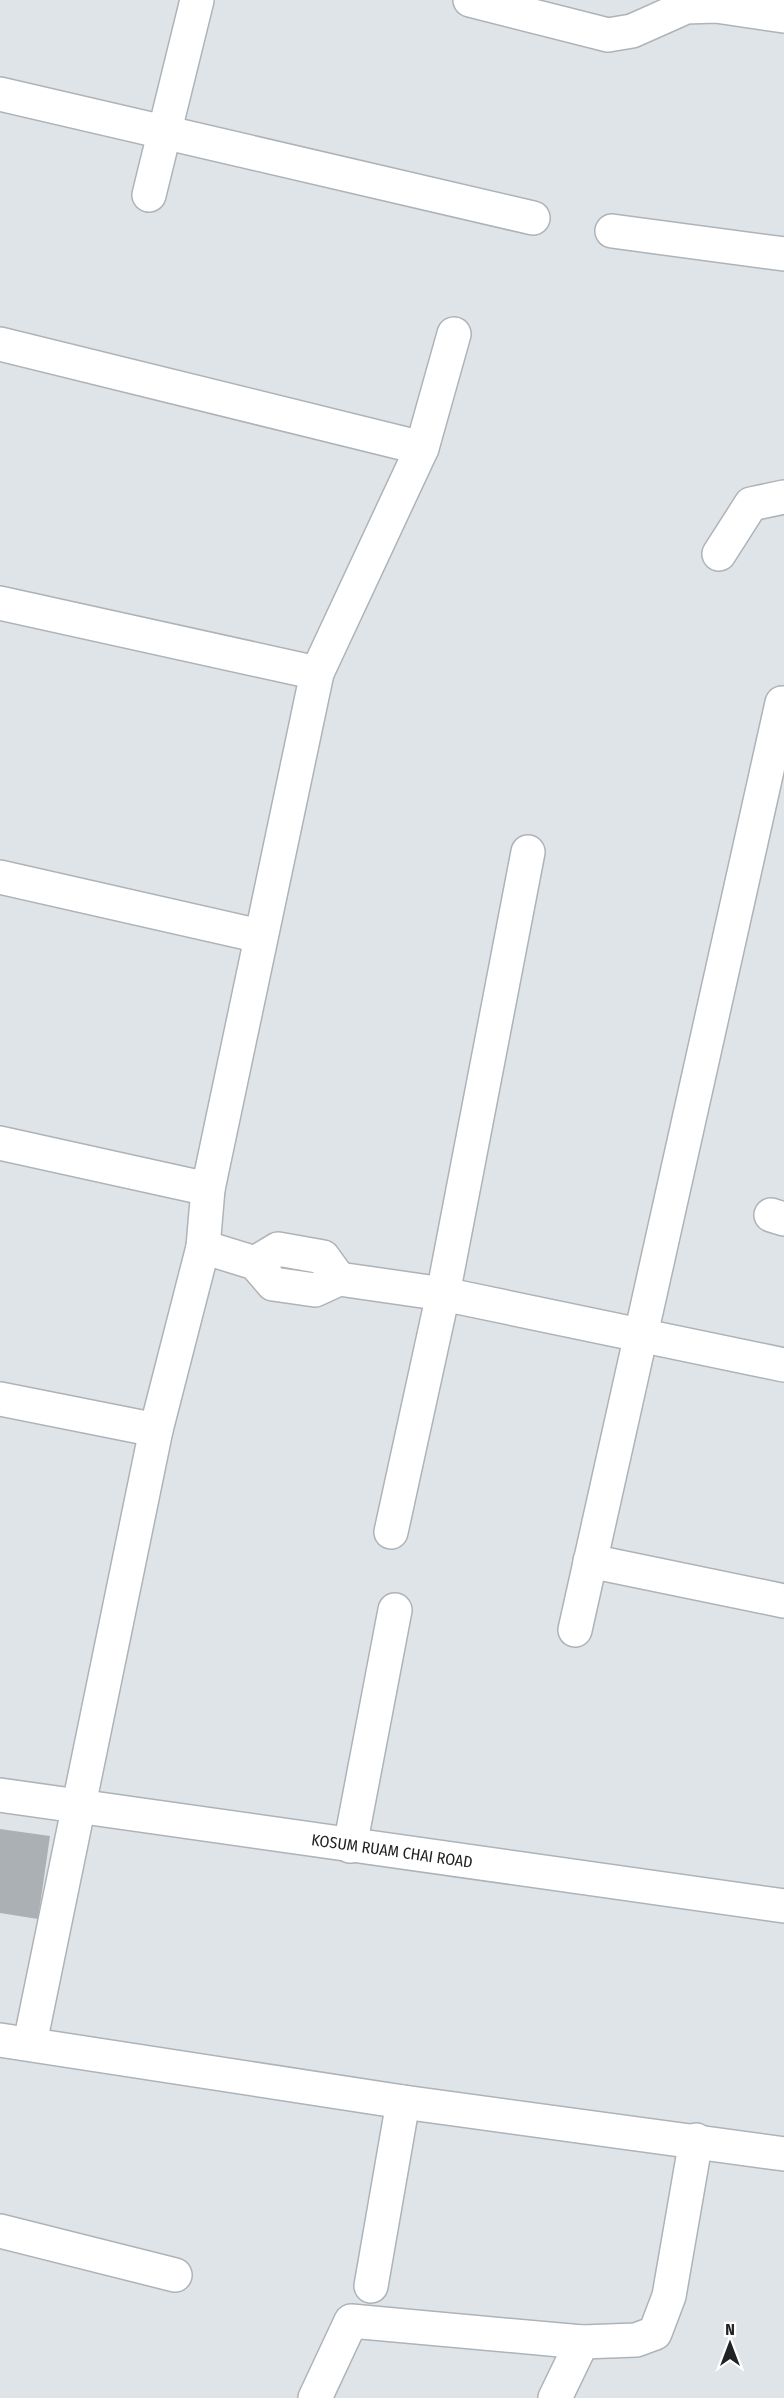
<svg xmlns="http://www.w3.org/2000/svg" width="784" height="2398" viewBox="0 0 784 2398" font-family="'Fira Sans Condensed',sans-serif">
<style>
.building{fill:#abb0b4}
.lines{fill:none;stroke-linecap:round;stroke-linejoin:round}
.minor-casing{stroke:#aeb3b8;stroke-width:36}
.tertiary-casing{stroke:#aeb3b8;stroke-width:36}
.minor{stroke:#fff;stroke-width:33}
.tertiary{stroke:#fff;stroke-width:33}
.labels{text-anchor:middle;stroke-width:5;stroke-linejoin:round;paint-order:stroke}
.street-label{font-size:16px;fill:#212224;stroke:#fff}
</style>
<rect width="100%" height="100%" fill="#dee4e8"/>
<path class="building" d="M0 1829 50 1836 38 1919 0 1913Z"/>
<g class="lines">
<g class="minor-casing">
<g id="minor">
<path d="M470 0 608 35 632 31 686 7 716 6 784 16"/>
<path d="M0 94 533 218"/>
<path d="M149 195 197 0"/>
<path d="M612 231 784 254"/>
<path d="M0 344 422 448"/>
<path d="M719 554 751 504 784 497"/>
<path d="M0 603 317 673"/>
<path d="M0 877 260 936"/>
<path d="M0 1143 208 1189"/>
<path d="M771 1215 784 1219"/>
<path d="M203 1247 255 1263 273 1284 315 1290 339 1279 443 1294 784 1365"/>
<path d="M255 1263 278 1249 323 1257 339 1279"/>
<path d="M0 1399 156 1430"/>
<path d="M391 1532 443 1294 528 852"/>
<path d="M590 1561 784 1601"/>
<path d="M575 1630 782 703"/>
<path d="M350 1846 395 1610"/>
<path d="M0 2040 403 2102 784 2154"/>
<path d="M30 2043 156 1430 203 1247 208 1189 317 673 422 448 454 334"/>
<path d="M0 2231 175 2275"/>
<path d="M371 2286 403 2102"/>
<path d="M315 2398 351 2321 582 2342 636 2340 655 2333 669 2296 696 2140"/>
<path d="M555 2398 582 2342"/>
</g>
</g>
<g class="tertiary-casing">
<g id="tertiary">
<path id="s1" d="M0 1795 784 1906"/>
</g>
</g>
<use href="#minor" class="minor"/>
<use href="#tertiary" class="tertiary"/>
</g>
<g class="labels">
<g class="street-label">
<text dy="6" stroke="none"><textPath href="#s1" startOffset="396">KOSUM RUAM CHAI ROAD</textPath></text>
</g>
</g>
<g transform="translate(730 2344)" stroke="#ffffff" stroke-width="4.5" paint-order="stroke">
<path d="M0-4.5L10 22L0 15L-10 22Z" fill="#212224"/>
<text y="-9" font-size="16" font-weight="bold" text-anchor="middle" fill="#212224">N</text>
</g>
</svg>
